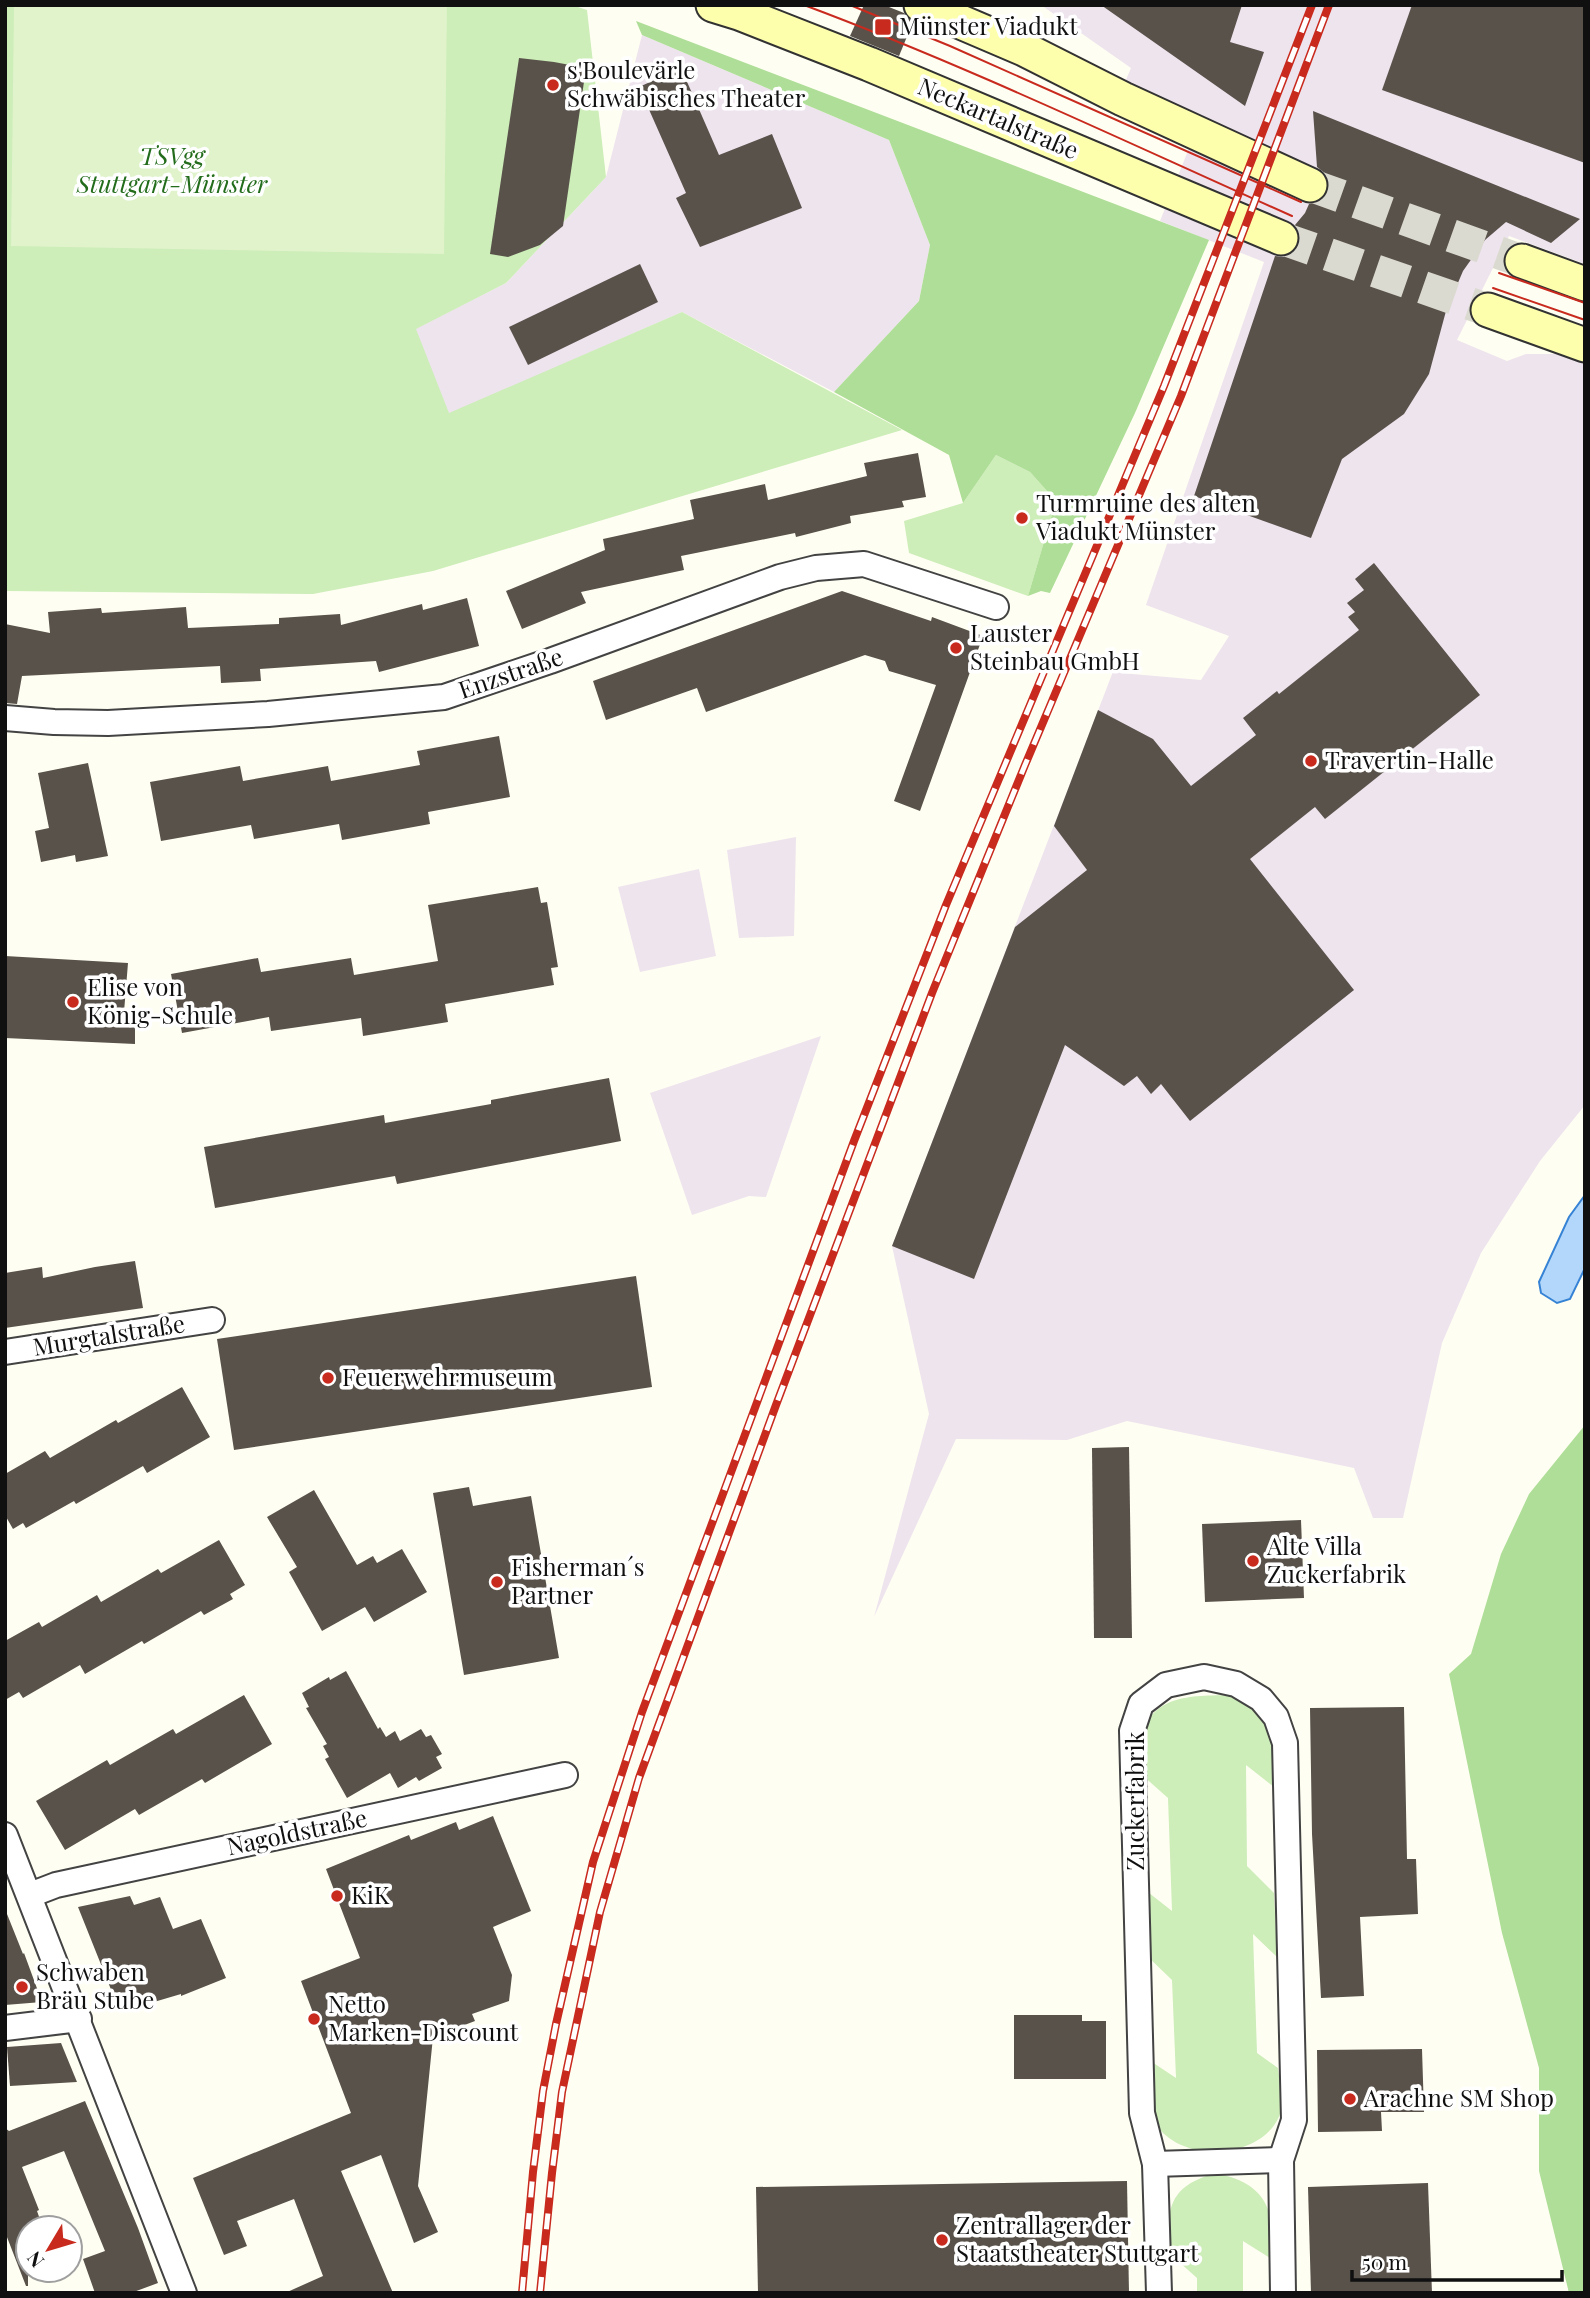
<svg xmlns="http://www.w3.org/2000/svg" width="1590" height="2298" viewBox="0 0 1590 2298" font-family="'Playfair Display',serif">
<style>
.industrial{fill:#eee4ee}
.green{fill:#cdedb9}
.forest{fill:#aede97}
.pitch{fill:#e0f3cb}
.water{fill:#b3d7fa;stroke:#3683d5;stroke-width:2}
.building{fill:#59524b}
.lines{fill:none;stroke-linecap:round;stroke-linejoin:round}
.secondary-tunnel{stroke:#dbdad0;stroke-width:33;stroke-dasharray:33 17;stroke-linecap:butt}
.minor-casing{stroke:#434343;stroke-width:28}
.secondary-casing{stroke:#323232;stroke-width:37}
.minor{stroke:#fff;stroke-width:24}
.secondary{stroke:#feffad;stroke-width:33}
.tram{stroke:#c92a1e;stroke-width:2}
.rail-casing{stroke:#c92a1e;stroke-width:8}
.rail{stroke:#fff;stroke-width:5;stroke-dasharray:16;stroke-linecap:butt}
.poi-dot{fill:#c92a1e;stroke:#fff;stroke-width:2.5}
.labels{text-anchor:middle;stroke-width:7;stroke-linejoin:round;paint-order:stroke}
.poi-label{font-size:24px;fill:#101010;stroke:#fff;text-anchor:start}
.street-label{font-size:24px;fill:#101010;stroke:#fff}
.park-label{font-size:24px;font-style:italic;fill:#226c1b;stroke:#fff}
</style>
<rect width="100%" height="100%" fill="#fffef2"/>
<g class="industrial">
<path d="M1041 5H1585V264L1509 236 1457 340 1507 361 1526 354H1566L1585 360V1105L1540 1161 1481 1253 1442 1343 1403 1518H1373L1354 1468 1127 1421 1067 1440 956 1439 874 1617 929 1414 892 1246 1114 669 1121 673 1201 680 1229 636 1146 605 1264 262 1160 221 1201 118 1125 82 1131 68Z"/>
<path d="M642 35 889 140 930 245 919 301 834 392 682 312 449 414 415 329 506 283 606 177Z"/>
<path d="M796 837 794 936 739 938 727 850Z"/>
<path d="M699 869 716 956 640 972 618 887Z"/>
<path d="M821 1036 766 1197 749 1196 692 1215 650 1093Z"/>
</g>
<g class="green">
<path d="M5 5H572L587 10 606 177 506 283 416 329 449 413 682 312 902 430 433 571 313 594 5 591Z"/>
<path d="M996 455 1030 472 1056 501 1028 596 909 553 904 521 963 503Z"/>
<path d="M1234 1695C1277 1716 1274 1745 1274 1787L1246 1765 1247 1866 1274 1893 1277 1957 1253 1934 1257 2053 1278 2068C1279 2080 1285 2099 1281 2111 1267 2160 1181 2165 1156 2124 1150 2114 1150 2074 1149 2060L1176 2078 1172 1980 1145 1954 1144 1889 1172 1911 1168 1798 1141 1774C1141 1763 1139 1751 1141 1741 1149 1692 1196 1696 1234 1695Z"/>
<path d="M1213 2174C1236 2175 1263 2188 1269 2213 1272 2227 1270 2244 1270 2258L1243 2241V2293H1197V2278L1167 2251C1168 2211 1167 2187 1213 2174Z"/>
</g>
<g class="forest">
<path d="M636 21 1209 240 1135 413 1050 593 1041 591 1028 596 1056 501 1030 472 996 455 963 503 949 455 834 392 919 301 930 245 889 140 642 35Z"/>
<path d="M1585 1425V2293H1569L1539 2171V2068L1502 1933 1449 1674 1471 1654 1501 1554 1529 1494Z"/>
</g>
<path class="pitch" d="M14 5H447L444 254 11 246Z"/>
<path class="water" d="M1585 1195V1268L1570 1299 1557 1303 1541 1293 1539 1282 1569 1217Z"/>
<g class="building">
<path d="M864 5H884L904 13 913 22 899 56 850 36Z"/>
<path d="M1101 5H1242L1230 42 1264 52 1245 106Z"/>
<path d="M1412 5H1585V163L1382 90Z"/>
<path d="M519 58 554 62 586 68 563 226 540 245 508 257 490 254Z"/>
<path d="M681 68 719 155 772 134 802 208 700 247 676 198 686 193 639 87Z"/>
<path d="M1313 111 1580 219 1551 243 1506 222 1485 240 1463 271 1446 311 1429 374 1404 414 1342 459 1311 538 1194 496 1275 256 1284 257 1293 253 1298 246 1300 236 1295 225 1305 213 1309 204 1321 201 1328 192 1329 183 1326 174 1317 167Z"/>
<path d="M640 264 658 302 528 365 509 327Z"/>
<path d="M918 453 926 497 902 501 904 507 850 516 851 523 796 537 795 533 681 556 684 570 581 592 586 603 522 629 506 591 605 550 603 539 694 519 690 500 765 484 768 500 867 476 864 463Z"/>
<path d="M1374 563 1480 695 1325 819 1315 807 1250 859 1354 990 1190 1121 1161 1084 1151 1094 1137 1076 1124 1086 1065 1045 974 1279 892 1246 1015 927 1087 870 1054 826 1098 710 1153 739 1191 786 1256 735 1243 718 1277 691 1279 694 1359 630 1348 617 1355 612 1347 603 1364 590 1355 579Z"/>
<path d="M842 591 931 621 932 617 983 636 920 811 894 801 936 685 889 671 885 661 865 655 706 712 697 688 606 720 593 681Z"/>
<path d="M467 598 479 646 379 672 376 661 260 669 261 681 221 683 220 666 22 676 17 704 5 703V624L50 633 48 612 101 608 102 613 186 607 188 628 279 624V618L340 614 341 625 422 604 423 610Z"/>
<path d="M499 736 510 797 428 812 430 824 342 840 339 824 254 839 251 825 161 841 150 782 240 766 243 781 328 766 331 781 420 765 417 751Z"/>
<path d="M88 763 108 856 76 862 75 855 41 862 35 831 49 828 38 773Z"/>
<path d="M538 887 541 903 547 902 558 967 551 968 554 985 445 1004 448 1022 363 1036 361 1018 271 1031 269 1017 182 1033 171 974 258 958 261 972 351 958 354 975 438 961 428 905Z"/>
<path d="M5 956 128 963 124 1012 135 1014V1044L5 1038Z"/>
<path d="M609 1078 621 1141 397 1184 395 1176 215 1208 204 1147 384 1115 385 1123 491 1104V1100Z"/>
<path d="M135 1261 143 1308 5 1328V1273L42 1267 43 1278 95 1267Z"/>
<path d="M636 1276 652 1387 234 1450 217 1339Z"/>
<path d="M182 1387 210 1437 147 1473 143 1466 76 1504 74 1501 26 1528 23 1523 13 1529 5 1515V1474L45 1451 50 1458 116 1420 118 1423Z"/>
<path d="M1129 1447 1132 1638H1094L1092 1448Z"/>
<path d="M469 1487 473 1506 531 1496 559 1658 464 1675 433 1493Z"/>
<path d="M314 1490 357 1565 373 1556 377 1563 402 1549 427 1592 374 1622 365 1607 322 1631 289 1572 297 1567 267 1517Z"/>
<path d="M1301 1520 1304 1598 1205 1602 1202 1524Z"/>
<path d="M219 1540 245 1585 230 1594 233 1599 204 1615 201 1611 144 1644 142 1641 85 1674 80 1665 23 1698 19 1692 5 1700V1641L39 1622 42 1627 97 1595 101 1602 158 1569 161 1573Z"/>
<path d="M346 1671 378 1729 380 1727 386 1737 395 1731 400 1741 421 1729 426 1737 431 1735 442 1754 436 1757 442 1768 419 1781 416 1777 398 1788 390 1773 347 1798 325 1759 329 1757 323 1746 327 1744 306 1708 309 1707 302 1693 329 1677 330 1680Z"/>
<path d="M244 1695 272 1744 205 1783 202 1779 139 1815 135 1809 65 1850 36 1801 107 1760 110 1765 173 1729 176 1734Z"/>
<path d="M1404 1707 1407 1859H1416L1418 1914 1360 1917 1364 1996 1321 1998 1312 1834 1310 1708Z"/>
<path d="M493 1816 531 1911 493 1927 512 1975 509 2001 472 2014 475 2021 433 2037 418 2186 438 2232 414 2243 381 2155 341 2171 393 2293H285L323 2276 294 2199 237 2221 247 2246 224 2255 193 2178 351 2113 301 1981 360 1958 326 1869 409 1835 411 1840 456 1822 459 1830Z"/>
<path d="M130 1896 134 1905 160 1897 173 1929 201 1919 226 1978 181 1996V1994L120 2012 78 1907Z"/>
<path d="M5 1914H7L23 1954 24 1953 42 2002 5 2005Z"/>
<path d="M1014 2015H1082V2021H1106V2079H1014Z"/>
<path d="M61 2043 77 2082 10 2086 7 2047Z"/>
<path d="M1422 2049 1424 2112H1381L1382 2131 1318 2132 1317 2050Z"/>
<path d="M85 2101 138 2228 158 2283 131 2293H95L83 2259 105 2251 64 2151 22 2167 39 2210 37 2211 43 2228H28V2286H26L5 2232V2128L9 2131Z"/>
<path d="M1127 2181 1129 2293H758L756 2187Z"/>
<path d="M1428 2183 1432 2293H1311L1308 2187Z"/>
</g>
<g class="lines">
<g class="secondary-tunnel">
<path d="M1310 185 1522 261"/>
<path d="M1281 238 1488 310"/>
</g>
<g class="minor-casing">
<g id="minor">
<path d="M5 718 54 722 108 723 268 714 444 697 550 661 780 577 816 568 864 564 996 607"/>
<path d="M5 1352 212 1320"/>
<path d="M5 1835 184 2293"/>
<path d="M30 1895 56 1885 565 1775"/>
<path d="M5 2028 79 2019"/>
<path d="M1155 2164 1281 2160"/>
<path d="M1159 2293 1155 2164 1142 2113 1132 1731 1141 1704 1166 1685 1204 1677 1236 1684 1261 1699 1276 1717 1285 1743 1294 2120 1281 2160 1283 2293"/>
</g>
</g>
<g class="secondary-casing">
<g id="secondary">
<path d="M713 5 739 13 869 64 1281 238"/>
<path d="M921 5 1024 49 1123 99 1310 185"/>
<path d="M1522 261 1585 284"/>
<path d="M1488 310 1585 345"/>
</g>
</g>
<use href="#minor" class="minor"/>
<use href="#secondary" class="secondary"/>
<g class="tram">
<path d="M804 5C970 67 1130 144 1292 216"/>
<path d="M850 5 950 46 1301 202"/>
<path d="M1499 273 1585 303"/>
<path d="M1493 288 1585 320"/>
</g>
<g class="rail-casing">
<g id="rail">
<path d="M522 2293 533 2172 543 2091 556 2024 593 1862 642 1712 854 1141 946 905 1164 386 1312 5"/>
<path d="M540 2293 552 2173 562 2092 600 1912 639 1778 776 1405 932 993 1025 765 1181 396 1329 5"/>
</g>
</g>
<use href="#rail" class="rail"/>
</g>
<g class="poi-dot">
<rect x="874" y="18" width="18" height="18" rx="3.5"/>
<circle cx="553" cy="85" r="7"/>
<circle cx="1022" cy="518" r="7"/>
<circle cx="956" cy="648" r="7"/>
<circle cx="1311" cy="761" r="7"/>
<circle cx="73" cy="1002" r="7"/>
<circle cx="328" cy="1378" r="7"/>
<circle cx="1253" cy="1561" r="7"/>
<circle cx="497" cy="1582" r="7"/>
<circle cx="337" cy="1896" r="7"/>
<circle cx="22" cy="1987" r="7"/>
<circle cx="314" cy="2019" r="7"/>
<circle cx="1350" cy="2099" r="7"/>
<circle cx="942" cy="2240" r="7"/>
</g>
<g class="labels">
<g class="poi-label">
<text x="899" y="35">Münster Viadukt</text>
<text x="567" y="79">s'Boulevärle<tspan x="567" dy="28">Schwäbisches Theater</tspan></text>
<text x="1036" y="512">Turmruine des alten<tspan x="1036" dy="28">Viadukt Münster</tspan></text>
<text x="970" y="642">Lauster<tspan x="970" dy="28">Steinbau GmbH</tspan></text>
<text x="1325" y="769">Travertin-Halle</text>
<text x="87" y="996">Elise von<tspan x="87" dy="28">König-Schule</tspan></text>
<text x="342" y="1386">Feuerwehrmuseum</text>
<text x="1267" y="1555">Alte Villa<tspan x="1267" dy="28">Zuckerfabrik</tspan></text>
<text x="511" y="1576">Fisherman´s<tspan x="511" dy="28">Partner</tspan></text>
<text x="351" y="1904">KiK</text>
<text x="36" y="1981">Schwaben<tspan x="36" dy="28">Bräu Stube</tspan></text>
<text x="328" y="2013">Netto<tspan x="328" dy="28">Marken-Discount</tspan></text>
<text x="1364" y="2107">Arachne SM Shop</text>
<text x="956" y="2234">Zentrallager der<tspan x="956" dy="28">Staatstheater Stuttgart</tspan></text>
</g>
<g class="street-label">
<text transform="translate(998 119) rotate(23)" y="8">Neckartalstraße</text>
<text transform="translate(511 674) rotate(-19)" y="8">Enzstraße</text>
<text transform="translate(109 1336) rotate(-9)" y="8">Murgtalstraße</text>
<text transform="translate(1136 1801) rotate(-90)" y="8">Zuckerfabrik</text>
<text transform="translate(297 1833) rotate(-12)" y="8">Nagoldstraße</text>
</g>
<g class="park-label">
<text x="172" y="165">TSVgg<tspan x="172" dy="28">Stuttgart-Münster</tspan></text>
</g>
</g>
<rect width="1590" height="2298" fill="none" stroke="#101010" stroke-width="14"/>
<g transform="translate(49 2249) rotate(232)"><circle r="33" fill="#ffffff" stroke="#9f9f9f" stroke-width="2"/>
<path d="M0-5L12 26L0 18L-12 26Z" fill="#c92a1e"/>
<text y="-10" font-size="19" font-weight="bold" text-anchor="middle" fill="#101010">N</text>
</g>
<path d="M1352 2270v10h210v-10" fill="none" stroke="#101010" stroke-width="3.5"/>
<text x="1362" y="2270" font-size="21" fill="#101010" stroke="#ffffff" stroke-width="5" paint-order="stroke">50 m</text>
</svg>
